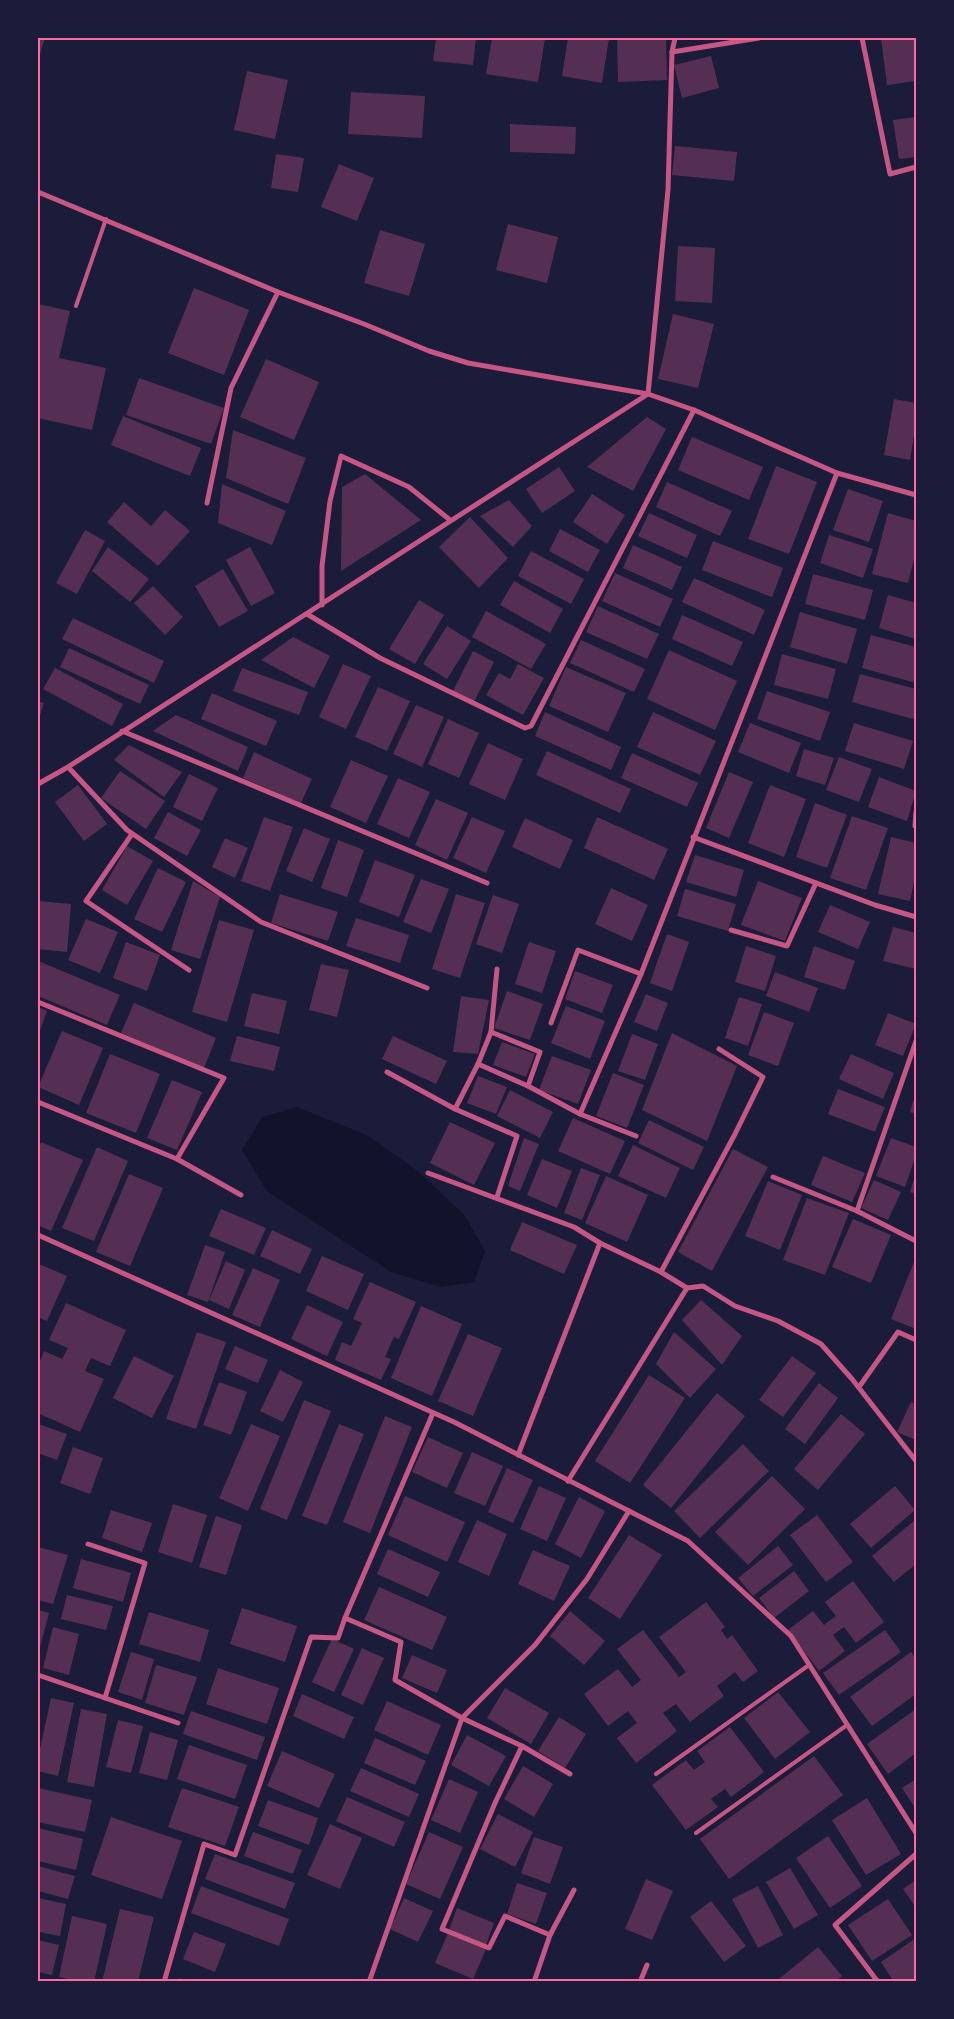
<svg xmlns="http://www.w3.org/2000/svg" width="954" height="2019" viewBox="0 0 954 2019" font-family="Merriweather,serif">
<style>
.water{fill:#12122b}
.building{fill:#542f53}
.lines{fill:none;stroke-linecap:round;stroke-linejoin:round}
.service{stroke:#c65784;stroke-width:4}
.minor{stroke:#c65784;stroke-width:5}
.neatline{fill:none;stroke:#ff6b9d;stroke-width:2}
</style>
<rect width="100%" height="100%" fill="#1b1b3a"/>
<path class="water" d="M297 1107 367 1135 419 1172 465 1216 485 1251 474 1282 441 1287 391 1272 267 1191 242 1150 262 1117Z"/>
<g class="building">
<path d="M38 38H45L38 61Z"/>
<path d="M436 38H476L473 65 433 61Z"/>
<path d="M492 38H545L538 82 486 74Z"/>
<path d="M568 38H609L602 83 562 76Z"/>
<path d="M617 38H666L667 80 618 82Z"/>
<path d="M881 38H916V81L887 85Z"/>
<path d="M711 56 719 88 682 98 674 65Z"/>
<path d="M247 71 288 80 275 139 234 130Z"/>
<path d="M351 92 425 96 422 138 348 134Z"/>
<path d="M916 117V157L899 159 893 120Z"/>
<path d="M510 124 576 127 575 154 510 152Z"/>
<path d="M675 146 737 152 734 181 672 175Z"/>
<path d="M276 154 304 158 298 192 271 188Z"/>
<path d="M339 164 374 178 357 221 321 207Z"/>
<path d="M508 224 558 237 547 283 496 270Z"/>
<path d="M380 230 425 244 409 296 364 283Z"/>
<path d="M678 246 715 248 712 303 675 301Z"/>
<path d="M194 288 249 310 224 375 168 353Z"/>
<path d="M38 304 70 311 59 358 106 368 92 430 38 418Z"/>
<path d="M673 314 714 324 698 388 658 379Z"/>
<path d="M266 359 319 382 294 440 240 417Z"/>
<path d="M139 378 224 408 211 444 126 415Z"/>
<path d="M894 399 916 403V423L910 460 884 455Z"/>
<path d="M123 416 201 448 190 476 111 445Z"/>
<path d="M647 417 666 429 633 491 587 467Z"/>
<path d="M233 430 306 458 288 504 226 478Z"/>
<path d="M692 437 763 467 749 500 678 470Z"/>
<path d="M776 466 817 482 789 554 748 539Z"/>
<path d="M559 467 575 491 542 513 526 489Z"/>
<path d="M365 474 421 520 341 571 342 487Z"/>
<path d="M667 482 732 511 720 536 656 507Z"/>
<path d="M222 484 286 511 272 545 218 523Z"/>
<path d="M848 489 883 501 869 542 833 530Z"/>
<path d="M592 494 625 515 607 544 573 522Z"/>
<path d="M509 500 532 526 513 547 480 516Z"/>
<path d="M124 502 151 526 165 510 190 531 158 566 107 522Z"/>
<path d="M649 513 697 535 687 558 638 536Z"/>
<path d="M888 513 916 521V552L908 583 872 574Z"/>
<path d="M470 517 508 558 479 588 439 547Z"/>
<path d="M560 529 600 550 588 572 549 551Z"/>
<path d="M85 530 105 541 77 594 56 583Z"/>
<path d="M829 535 873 549 863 578 820 563Z"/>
<path d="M713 541 783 568 772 597 702 570Z"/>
<path d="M633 545 682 567 672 590 623 568Z"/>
<path d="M108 547 149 579 130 602 92 571Z"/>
<path d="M250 547 275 593 251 606 226 560Z"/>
<path d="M531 551 584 579 571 604 518 576Z"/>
<path d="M223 569 248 611 219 627 195 586Z"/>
<path d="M615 573 673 599 660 627 602 601Z"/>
<path d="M813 574 873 590 865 620 805 604Z"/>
<path d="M694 578 765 610 754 635 682 602Z"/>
<path d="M514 581 563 609 550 633 500 605Z"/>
<path d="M153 586 183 617 165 635 134 603Z"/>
<path d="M888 595 916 603V639L879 628Z"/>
<path d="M419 600 444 615 415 664 389 649Z"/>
<path d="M598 606 659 634 647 659 586 632Z"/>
<path d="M486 611 546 644 531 669 472 637Z"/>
<path d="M800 612 857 629 847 664 790 647Z"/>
<path d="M682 615 743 642 732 666 672 639Z"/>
<path d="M73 618 164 661 154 683 62 639Z"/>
<path d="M447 626 471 641 447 679 423 664Z"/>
<path d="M871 635 916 647V683L862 668Z"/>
<path d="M293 637 330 656 314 688 261 660Z"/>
<path d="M581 640 645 669 634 692 570 663Z"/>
<path d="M69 648 149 685 140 704 60 667Z"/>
<path d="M669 650 737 681 715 730 647 699Z"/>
<path d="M473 651 494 662 474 702 453 691Z"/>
<path d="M782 654 836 669 828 699 774 685Z"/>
<path d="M343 664 371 676 346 729 319 717Z"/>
<path d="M518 664 544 678 523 715 486 695 499 673 510 679Z"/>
<path d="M566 667 626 693 608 732 549 706Z"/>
<path d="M55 668 123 704 112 726 43 689Z"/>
<path d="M242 668 308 692 299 715 233 691Z"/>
<path d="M860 674 916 689V720L852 702Z"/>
<path d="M378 687 410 701 387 751 355 737Z"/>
<path d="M767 691 830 712 820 741 757 719Z"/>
<path d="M212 693 277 721 266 746 201 719Z"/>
<path d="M38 701 44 703 38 721Z"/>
<path d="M416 705 444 717 422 767 393 754Z"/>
<path d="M545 712 621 747 611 770 535 736Z"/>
<path d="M653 712 716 741 700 775 637 747Z"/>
<path d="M176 715 248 747 238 771 153 731Z"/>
<path d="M448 719 479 733 459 778 428 764Z"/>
<path d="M750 723 801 743 789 773 738 752Z"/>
<path d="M854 723 913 741 904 769 845 751Z"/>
<path d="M488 743 523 759 505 800 469 784Z"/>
<path d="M129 745 182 772 164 797 114 760Z"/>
<path d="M804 749 834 758 825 785 796 776Z"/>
<path d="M547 751 631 789 620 813 536 775Z"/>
<path d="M254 752 312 779 301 803 243 778Z"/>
<path d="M632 753 698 783 687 807 621 778Z"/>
<path d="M839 757 872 769 859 802 826 790Z"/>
<path d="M351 760 388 776 366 823 330 807Z"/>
<path d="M120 771 165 801 146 829 101 798Z"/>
<path d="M729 772 753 782 729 838 706 828Z"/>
<path d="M189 774 218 788 202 821 173 807Z"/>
<path d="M879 777 916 791 907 821 868 807Z"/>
<path d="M398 778 430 792 409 838 377 824Z"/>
<path d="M78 785 107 824 84 841 55 802Z"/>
<path d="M770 785 806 799 784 857 748 843Z"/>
<path d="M436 799 468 813 447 860 415 845Z"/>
<path d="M815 803 847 815 827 868 796 857Z"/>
<path d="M168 812 201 830 187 856 154 838Z"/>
<path d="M852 816 888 828 866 890 830 878Z"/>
<path d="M264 817 293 827 270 891 241 881Z"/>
<path d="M472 817 505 831 486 873 453 858Z"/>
<path d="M597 817 668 849 654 880 584 848Z"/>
<path d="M525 818 573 840 560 869 512 847Z"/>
<path d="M304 828 330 839 312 882 286 871Z"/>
<path d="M891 837 916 843V872L910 901 878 894Z"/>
<path d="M225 838 248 848 235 878 212 867Z"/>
<path d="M338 840 364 850 347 897 321 888Z"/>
<path d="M127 846 153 861 127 905 102 890Z"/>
<path d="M695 855 744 870 736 897 686 882Z"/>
<path d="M375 860 415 875 399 917 359 902Z"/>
<path d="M158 868 186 882 162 932 134 919Z"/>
<path d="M421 879 449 889 431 933 403 922Z"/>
<path d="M193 881 220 897 200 959 171 950Z"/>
<path d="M758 881 802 898 785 941 741 925Z"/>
<path d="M611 888 648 905 632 941 595 924Z"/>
<path d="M685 889 736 904 728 931 677 916Z"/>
<path d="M280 894 338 912 328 941 271 923Z"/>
<path d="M456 894 485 903 460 978 432 969Z"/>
<path d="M493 895 519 904 502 953 476 944Z"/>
<path d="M38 901 71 904 67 952 38 949Z"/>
<path d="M830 905 870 922 858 949 818 932Z"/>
<path d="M356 918 409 935 400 963 346 946Z"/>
<path d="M86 919 118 932 100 973 68 960Z"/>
<path d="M219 920 254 930 227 1022 192 1012Z"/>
<path d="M893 927 916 933V969L883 961Z"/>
<path d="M667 934 689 942 672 991 650 983Z"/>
<path d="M126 942 160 955 147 991 113 978Z"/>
<path d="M529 942 556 951 542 993 515 984Z"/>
<path d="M746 946 776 956 765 991 735 982Z"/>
<path d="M814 946 855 961 845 990 804 977Z"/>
<path d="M38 961 120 995 107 1025 38 996Z"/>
<path d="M321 964 349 970 337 1017 309 1010Z"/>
<path d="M575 971 613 985 602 1013 565 999Z"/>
<path d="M775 972 818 988 809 1012 766 996Z"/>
<path d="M507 991 543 1004 530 1040 494 1028Z"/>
<path d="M252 993 287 1001 279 1034 244 1026Z"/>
<path d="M646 994 668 1003 657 1031 634 1022Z"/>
<path d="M461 996 489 1000 478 1054 453 1052Z"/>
<path d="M739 997 762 1004 748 1046 725 1038Z"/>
<path d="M134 1003 216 1038 204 1068 121 1033Z"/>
<path d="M566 1006 605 1021 590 1059 551 1043Z"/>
<path d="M38 1007 47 1011 38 1036Z"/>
<path d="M764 1012 794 1023 778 1066 748 1055Z"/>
<path d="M888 1013 916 1024 903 1056 875 1045Z"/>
<path d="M62 1031 103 1048 79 1105 38 1087Z"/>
<path d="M672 1033 737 1066 707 1141 642 1110Z"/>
<path d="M632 1034 658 1044 645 1080 618 1071Z"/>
<path d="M237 1036 280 1047 274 1071 230 1061Z"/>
<path d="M393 1036 447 1061 436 1084 382 1059Z"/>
<path d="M502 1042 535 1054 526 1077 493 1065Z"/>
<path d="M110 1054 160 1074 136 1133 86 1113Z"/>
<path d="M851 1054 894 1073 883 1099 839 1079Z"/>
<path d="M552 1056 591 1070 578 1104 539 1090Z"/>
<path d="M613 1073 644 1085 627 1128 596 1116Z"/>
<path d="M478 1076 507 1087 496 1114 467 1103Z"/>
<path d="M172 1080 202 1092 177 1150 147 1138Z"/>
<path d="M838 1089 885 1107 875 1132 828 1114Z"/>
<path d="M510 1090 553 1112 540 1138 497 1116Z"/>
<path d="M916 1092V1114L910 1112Z"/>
<path d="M573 1118 625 1141 610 1174 558 1151Z"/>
<path d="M649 1120 704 1147 693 1170 638 1143Z"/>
<path d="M450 1122 495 1143 474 1185 430 1163Z"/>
<path d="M524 1138 539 1144 520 1191 508 1186Z"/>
<path d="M891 1138 916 1147V1155L905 1187 876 1176Z"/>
<path d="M41 1142 83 1160 51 1231 38 1225V1151Z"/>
<path d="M633 1145 680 1168 666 1198 618 1176Z"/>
<path d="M97 1147 128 1161 94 1241 62 1228Z"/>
<path d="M733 1149 768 1167 712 1271 678 1252Z"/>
<path d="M823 1156 865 1173 852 1202 811 1185Z"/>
<path d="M542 1159 572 1171 557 1208 527 1195Z"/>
<path d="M581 1168 600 1175 582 1220 564 1213Z"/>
<path d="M916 1173V1194L910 1192Z"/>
<path d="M129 1174 163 1188 130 1266 96 1252Z"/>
<path d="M606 1176 648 1195 627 1242 585 1223Z"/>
<path d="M874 1180 901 1192 888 1220 861 1208Z"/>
<path d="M768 1181 802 1195 780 1250 745 1236Z"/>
<path d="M807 1198 849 1213 825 1275 783 1260Z"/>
<path d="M221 1209 266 1228 254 1255 209 1236Z"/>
<path d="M853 1219 891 1235 871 1283 832 1267Z"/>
<path d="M522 1222 577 1245 564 1274 510 1250Z"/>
<path d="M272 1230 312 1249 300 1274 260 1256Z"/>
<path d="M205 1245 225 1252 208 1302 187 1295Z"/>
<path d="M322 1256 364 1274 348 1310 306 1291Z"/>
<path d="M916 1257V1329L891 1319Z"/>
<path d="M226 1261 245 1270 229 1309 209 1300Z"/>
<path d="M39 1264 67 1276 47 1321 38 1317V1268Z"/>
<path d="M253 1268 280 1280 260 1327 232 1315Z"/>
<path d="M370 1282 416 1302 399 1339 394 1337 385 1357 391 1359 381 1380 335 1360 342 1342 351 1346 362 1323 353 1319Z"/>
<path d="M701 1300 742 1336 722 1365 682 1320Z"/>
<path d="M66 1303 126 1330 110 1366 91 1358 85 1371 104 1379 80 1432 38 1413V1366L44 1351 62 1359 68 1348 49 1340Z"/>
<path d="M307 1305 343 1322 327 1356 291 1339Z"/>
<path d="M421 1306 462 1324 432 1396 391 1378Z"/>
<path d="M197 1332 226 1342 196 1429 166 1419Z"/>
<path d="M674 1332 716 1369 690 1398 656 1364Z"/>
<path d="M468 1334 502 1348 473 1416 438 1401Z"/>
<path d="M235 1346 268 1360 258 1383 225 1369Z"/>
<path d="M134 1356 174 1376 152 1418 113 1398Z"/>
<path d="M792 1356 816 1373 783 1417 759 1400Z"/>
<path d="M280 1370 303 1382 283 1422 260 1411Z"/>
<path d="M649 1375 685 1398 630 1483 595 1461Z"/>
<path d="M219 1382 247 1392 231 1435 203 1425Z"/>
<path d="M819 1383 838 1398 805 1444 785 1429Z"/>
<path d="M717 1393 745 1416 671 1508 643 1485Z"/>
<path d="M304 1400 331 1411 287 1520 260 1509Z"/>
<path d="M911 1402 916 1404V1440L897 1432Z"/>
<path d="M841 1414 865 1434 818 1490 794 1469Z"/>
<path d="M385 1416 412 1427 370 1533 343 1522Z"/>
<path d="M38 1424 67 1434 57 1460 38 1453Z"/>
<path d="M251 1424 280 1436 248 1511 219 1498Z"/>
<path d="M339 1424 364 1434 327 1525 302 1516Z"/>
<path d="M428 1437 463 1453 447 1488 412 1472Z"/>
<path d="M743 1444 769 1471 700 1538 674 1511Z"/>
<path d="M73 1447 103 1458 90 1494 60 1483Z"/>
<path d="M472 1452 503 1466 485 1506 454 1493Z"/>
<path d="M507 1468 533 1480 513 1523 488 1512Z"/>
<path d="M772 1476 805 1509 748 1565 715 1532Z"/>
<path d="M539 1486 566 1498 547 1541 520 1529Z"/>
<path d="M895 1486 915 1510 871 1548 850 1524Z"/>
<path d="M405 1496 465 1522 447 1562 388 1535Z"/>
<path d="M579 1497 605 1511 581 1558 555 1544Z"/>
<path d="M173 1504 207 1515 192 1563 158 1552Z"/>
<path d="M111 1510 152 1523 142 1552 102 1538Z"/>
<path d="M817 1515 853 1562 826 1582 790 1535Z"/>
<path d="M216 1516 242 1525 226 1575 199 1567Z"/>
<path d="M916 1519V1564L894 1582 872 1556Z"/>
<path d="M477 1520 507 1534 489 1576 458 1562Z"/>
<path d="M629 1535 662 1555 620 1619 588 1598Z"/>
<path d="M778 1546 793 1565 753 1596 738 1578Z"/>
<path d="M38 1547 68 1555 53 1604 38 1600Z"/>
<path d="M388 1549 440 1572 428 1597 377 1574Z"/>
<path d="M533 1550 570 1566 554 1601 518 1584Z"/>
<path d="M81 1559 131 1573 123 1602 73 1588Z"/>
<path d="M794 1571 809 1591 774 1618 759 1598Z"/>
<path d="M853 1581 884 1622 856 1643 844 1627 833 1635 845 1651 819 1671 788 1630 813 1611 824 1625 836 1616 825 1602Z"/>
<path d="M379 1587 447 1617 432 1650 364 1620Z"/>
<path d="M67 1595 113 1606 106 1630 61 1619Z"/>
<path d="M706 1602 725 1627 721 1630 727 1639 732 1635 758 1671 743 1682 735 1672 717 1686 724 1696 690 1722 676 1704 663 1713 677 1731 636 1763 617 1738 637 1723 628 1711 608 1726 584 1694 618 1669 632 1687 641 1680 617 1649 643 1630 679 1677 686 1672 659 1637Z"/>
<path d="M242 1608 297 1626 285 1662 230 1644Z"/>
<path d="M38 1610 49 1613 38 1655Z"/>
<path d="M570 1611 605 1641 584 1665 550 1636Z"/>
<path d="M149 1612 209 1630 200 1662 139 1644Z"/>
<path d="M53 1627 79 1634 69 1675 43 1668Z"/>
<path d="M885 1630 901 1652 839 1695 823 1673Z"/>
<path d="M332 1639 354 1649 334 1692 312 1682Z"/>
<path d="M362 1648 384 1658 363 1705 341 1695Z"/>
<path d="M131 1652 154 1659 142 1700 118 1692Z"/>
<path d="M911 1652 916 1659V1694L872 1726 850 1697Z"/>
<path d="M412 1655 447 1670 437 1693 402 1678Z"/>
<path d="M156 1665 197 1677 184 1715 145 1703Z"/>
<path d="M218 1668 279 1688 267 1724 206 1704Z"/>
<path d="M505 1688 549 1713 531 1744 487 1718Z"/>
<path d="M778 1692 810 1732 775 1759 744 1718Z"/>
<path d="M302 1694 354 1717 344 1739 293 1716Z"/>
<path d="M51 1698 74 1703 58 1776 38 1771V1758Z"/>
<path d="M387 1701 441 1725 428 1755 374 1730Z"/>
<path d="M81 1709 107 1714 94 1787 67 1782Z"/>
<path d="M916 1709V1753L888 1774 867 1744Z"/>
<path d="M191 1711 265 1737 257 1760 183 1734Z"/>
<path d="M559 1717 586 1734 565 1768 538 1751Z"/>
<path d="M118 1720 143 1726 131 1773 106 1767Z"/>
<path d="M730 1727 764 1772 731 1797 725 1789 711 1799 718 1807 686 1830 652 1785 686 1760 694 1770 705 1762 697 1751Z"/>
<path d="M150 1732 178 1740 167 1780 139 1773Z"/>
<path d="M467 1735 506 1756 489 1786 451 1765Z"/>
<path d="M375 1738 426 1761 415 1785 364 1763Z"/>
<path d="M189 1745 247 1765 235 1799 177 1779Z"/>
<path d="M282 1751 335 1774 319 1808 267 1786Z"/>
<path d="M814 1756 843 1795 729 1879 700 1839Z"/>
<path d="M523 1766 553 1784 534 1817 504 1799Z"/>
<path d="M361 1768 419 1794 409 1817 350 1791Z"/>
<path d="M449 1779 478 1792 460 1833 431 1820Z"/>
<path d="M916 1779V1809L902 1788Z"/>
<path d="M38 1788 92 1800 85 1832 38 1822Z"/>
<path d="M182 1788 239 1807 225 1846 168 1827Z"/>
<path d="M347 1797 405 1822 394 1847 336 1821Z"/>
<path d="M867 1798 901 1854 866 1875 832 1820Z"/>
<path d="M268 1800 318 1818 309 1845 258 1826Z"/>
<path d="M498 1814 533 1832 515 1867 480 1849Z"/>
<path d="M111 1817 182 1841 162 1899 91 1875Z"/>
<path d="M330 1824 362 1838 340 1889 307 1875Z"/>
<path d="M38 1828 83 1839 76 1870 38 1861Z"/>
<path d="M253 1832 302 1850 293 1874 244 1856Z"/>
<path d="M429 1832 463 1847 440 1899 406 1884Z"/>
<path d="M828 1836 862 1886 830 1908 796 1858Z"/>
<path d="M534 1837 563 1847 550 1884 521 1873Z"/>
<path d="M215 1854 295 1883 285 1909 205 1879Z"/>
<path d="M38 1866 75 1876 68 1899 38 1891Z"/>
<path d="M790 1868 818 1915 794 1929 766 1882Z"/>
<path d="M646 1879 673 1891 652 1940 625 1929Z"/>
<path d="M916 1880V1908L903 1889Z"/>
<path d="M517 1883 547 1893 536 1924 507 1914Z"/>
<path d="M201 1886 289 1919 279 1946 191 1913Z"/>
<path d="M758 1886 783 1935 758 1948 732 1899Z"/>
<path d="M38 1898 66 1904 60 1936 38 1932Z"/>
<path d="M404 1898 433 1911 418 1942 390 1929Z"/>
<path d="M888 1899 912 1935 872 1961 848 1925Z"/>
<path d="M711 1901 746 1946 724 1962 690 1917Z"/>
<path d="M457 1908 494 1923 486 1945 449 1930Z"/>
<path d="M120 1909 154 1917 138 1982H102Z"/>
<path d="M72 1916 107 1924 94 1982H80L59 1977Z"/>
<path d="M194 1932 226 1944 215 1972 183 1959Z"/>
<path d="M448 1933 486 1949 473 1979 435 1963Z"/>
<path d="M916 1938V1982H894L881 1962Z"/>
<path d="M38 1940 59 1945 52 1975 38 1972Z"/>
<path d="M818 1947 842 1976 835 1982H781L779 1979Z"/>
<path d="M179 1978 190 1981V1982H178Z"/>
</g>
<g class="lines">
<g class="service">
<path d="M76 306 106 219"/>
<path d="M656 1774 809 1665"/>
<path d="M696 1833 847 1725"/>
</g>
<g class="minor">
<path d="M862 38 890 174 916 167"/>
<path d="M672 52 759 38"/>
<path d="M38 192 278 292 364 324 429 351 468 363 648 394 694 410 837 473 916 495"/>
<path d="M207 503 231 388 278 292"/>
<path d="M322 605V566L330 501 341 456 409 487 450 520"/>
<path d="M307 614 380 658 525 728 531 726 694 410"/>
<path d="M122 731 487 883"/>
<path d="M68 767 127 830 261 922 427 988"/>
<path d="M38 784 68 767 648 394 668 190 672 52 675 38"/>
<path d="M915 826 916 812"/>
<path d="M132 834 86 901 189 970"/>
<path d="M693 837 875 905 916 917"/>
<path d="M731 930 787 946 816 883"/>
<path d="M497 969 491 1032 540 1052 528 1086 580 1114 636 1136"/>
<path d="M38 1002 224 1078 177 1159"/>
<path d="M551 1023 578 950 641 974"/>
<path d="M478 1064 528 1086"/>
<path d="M387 1072 455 1109 478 1064 491 1032"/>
<path d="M38 1102 177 1159 241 1195"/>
<path d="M455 1109 517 1136 497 1197"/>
<path d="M580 1114 641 974 837 473"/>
<path d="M428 1173 574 1227 600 1243"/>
<path d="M773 1177 857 1211 916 1241"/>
<path d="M857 1211 916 1041"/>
<path d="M38 1235 454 1422 688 1541 791 1636 916 1833"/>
<path d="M661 1272 735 1134 763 1077 719 1049"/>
<path d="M859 1387 898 1332 916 1340"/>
<path d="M433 1413 345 1618 401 1642 395 1680 462 1718 522 1746 570 1774"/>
<path d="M518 1455 600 1243 661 1272 687 1288 703 1286 735 1306 778 1321 821 1344 852 1379 916 1461"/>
<path d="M568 1481 687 1288"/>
<path d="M88 1544 145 1563 105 1698"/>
<path d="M38 1675 178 1723"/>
<path d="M522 1746 495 1803 442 1929 489 1948 505 1916 550 1935"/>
<path d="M164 1982 204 1844 235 1855 311 1637 338 1638 345 1618"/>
<path d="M369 1982 462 1718 535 1645 587 1579 629 1511"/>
<path d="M534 1982 550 1935 574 1890"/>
<path d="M640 1982 647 1965"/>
<path d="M878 1982 835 1925 916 1854"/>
</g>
</g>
<rect width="954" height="2019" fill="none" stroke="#1b1b3a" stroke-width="78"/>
<rect x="39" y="39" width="876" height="1941" class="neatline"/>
</svg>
